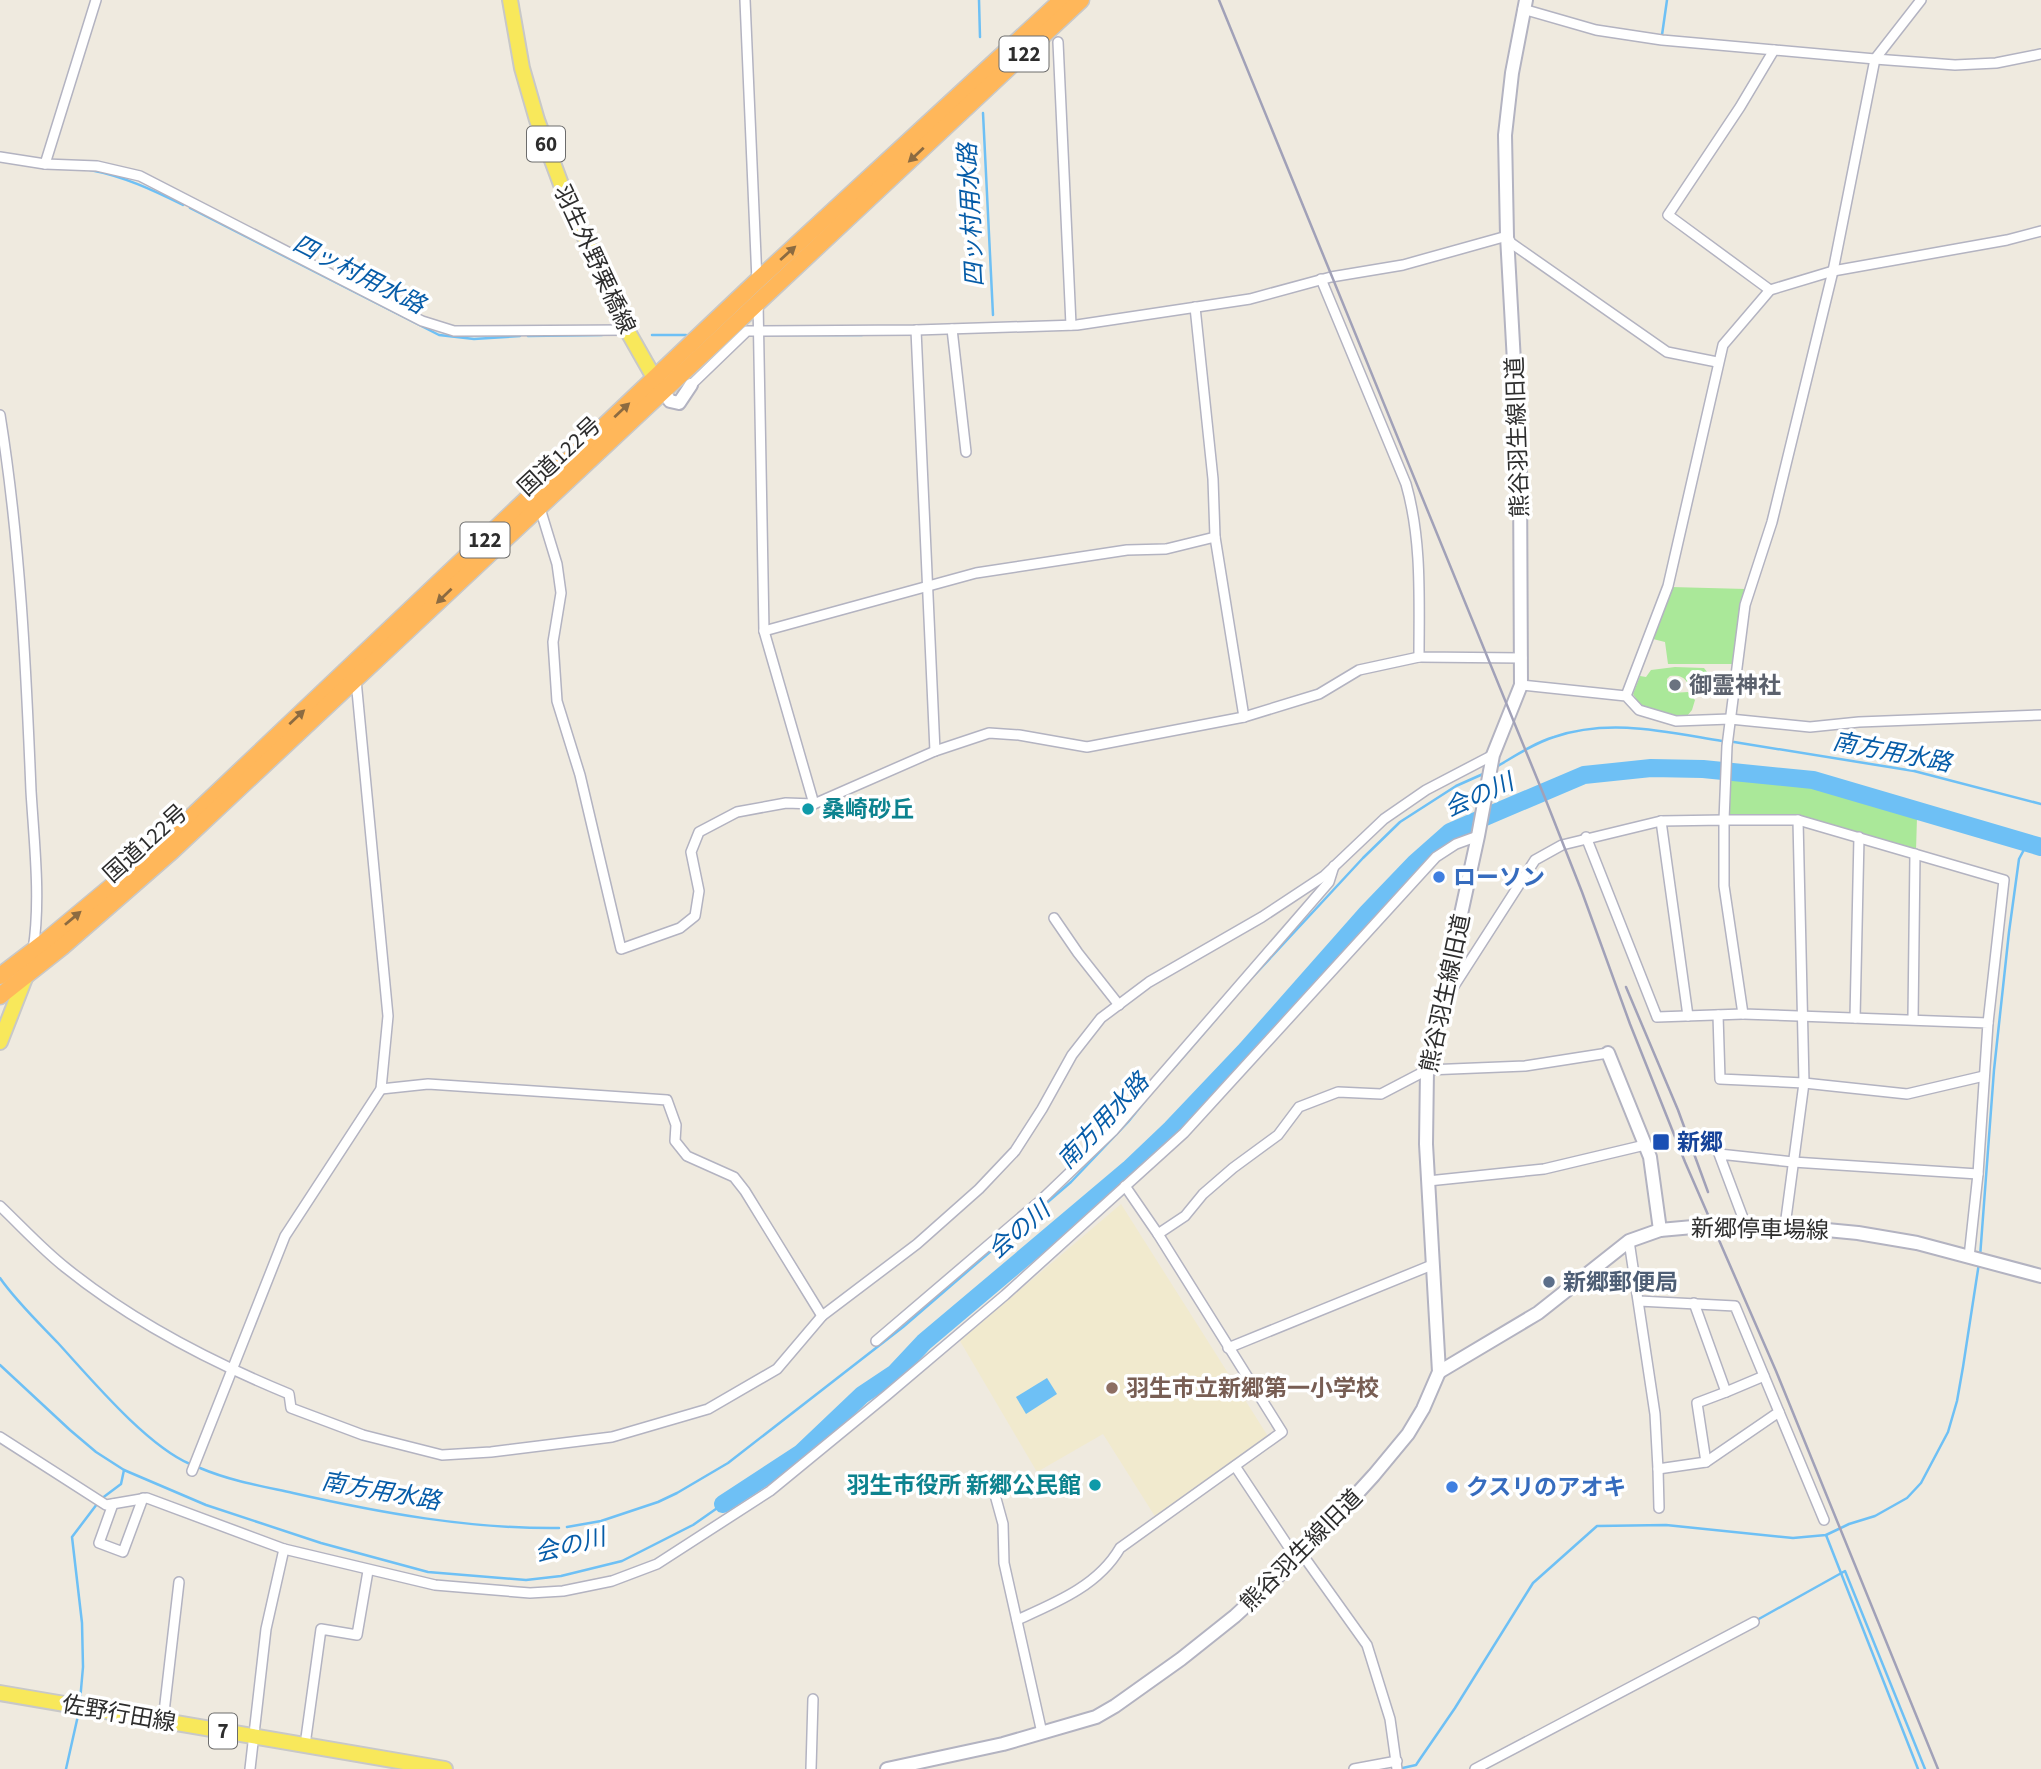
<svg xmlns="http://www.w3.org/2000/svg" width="2041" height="1769" viewBox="0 0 2041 1769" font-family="'Source Sans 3','Noto Sans JP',sans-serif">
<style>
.education{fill:#f1eace}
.green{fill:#aae899}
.water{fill:#6ec0f5}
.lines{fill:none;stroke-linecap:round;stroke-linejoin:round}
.stream{stroke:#6ec0f5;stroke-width:2.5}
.river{stroke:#6ec0f5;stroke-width:18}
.street-casing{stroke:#b3b3c1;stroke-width:12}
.secondary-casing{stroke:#b3b3c1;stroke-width:16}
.primary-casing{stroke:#c8c8c8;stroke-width:18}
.highway-casing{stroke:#c8c8c8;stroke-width:19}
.street{stroke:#fff;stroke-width:9}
.secondary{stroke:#fff;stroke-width:12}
.primary{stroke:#f8e85b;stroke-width:14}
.highway{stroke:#ffb75a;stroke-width:16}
.rail{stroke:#a1a1b8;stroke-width:2.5}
.oneway{fill:#8c6b41}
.worship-dot{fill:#6b7280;stroke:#fff;stroke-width:2.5}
.culture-dot{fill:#0f9aa8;stroke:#fff;stroke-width:2.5}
.shop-dot{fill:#3f7fe0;stroke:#fff;stroke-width:2.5}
.transit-dot{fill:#1a4fb4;stroke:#fff;stroke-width:2.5}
.service-dot{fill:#5c6f8a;stroke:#fff;stroke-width:2.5}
.education-dot{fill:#8d6e63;stroke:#fff;stroke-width:2.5}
.labels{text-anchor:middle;stroke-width:7;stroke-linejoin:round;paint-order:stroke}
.shield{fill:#fff;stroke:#6c6c6c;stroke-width:2}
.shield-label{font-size:21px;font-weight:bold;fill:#2d2d2d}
.street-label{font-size:23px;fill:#2d2d2d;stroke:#fff}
.worship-label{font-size:23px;font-weight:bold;fill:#5b616d;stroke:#fff;text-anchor:start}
.culture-label{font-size:23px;font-weight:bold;fill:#0d838f;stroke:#fff;text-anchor:start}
.shop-label{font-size:23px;font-weight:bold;fill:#366cbe;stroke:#fff;text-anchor:start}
.transit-label{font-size:23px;font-weight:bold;fill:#164399;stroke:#fff;text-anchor:start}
.service-label{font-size:23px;font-weight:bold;fill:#4e5e75;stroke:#fff;text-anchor:start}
.education-label{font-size:23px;font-weight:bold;fill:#785e54;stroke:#fff;text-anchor:start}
.water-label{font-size:24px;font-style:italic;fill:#065ca8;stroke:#fff}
</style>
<rect width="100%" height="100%" fill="#efeadf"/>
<path class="education" d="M1121 1204 1271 1441 1156 1518 1103 1434 1037 1472 960 1341Z"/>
<g class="green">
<path d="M1671 587 1746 589 1741 605 1733 664H1668L1665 642 1653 639Z"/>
<path d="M1675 667 1704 668 1707 672 1706 678 1702 681 1687 682C1683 676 1678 675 1670 676L1667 679 1668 691 1672 693 1688 692 1695 700 1692 710 1687 716 1677 717 1641 706 1633 694 1640 676 1646 677 1651 670Z"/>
<path d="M1726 777 1797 783 1820 787 1917 817 1916 851 1798 817 1726 818Z"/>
</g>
<path class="water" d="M1047 1378 1057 1394 1026 1414 1016 1397Z"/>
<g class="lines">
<g class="stream">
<path d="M979 0 980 37"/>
<path d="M1662 35 1667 0"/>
<path d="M983 113 993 315"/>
<path d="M0 161 38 167"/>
<path d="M90 170C123 176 153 190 183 205"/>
<path d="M190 208 439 335 474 339 520 336"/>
<path d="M652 335H686"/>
<path d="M768 335H862"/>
<path d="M528 336 602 335"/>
<path d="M1734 742 1914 771 2041 804"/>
<path d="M1496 767C1515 756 1534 743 1554 737 1610 718 1666 732 1722 741"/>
<path d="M1247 983 1363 858 1400 822 1456 786 1483 774"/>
<path d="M1172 1070 1216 1019"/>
<path d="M1980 1257 1994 1070 2009 932 2019 859 2027 844"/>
<path d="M0 1278C16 1301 38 1322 58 1343 91 1379 146 1445 190 1464"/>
<path d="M0 1365 70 1430 96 1452 124 1470 206 1505 321 1543 428 1572 526 1580 561 1576 622 1561 693 1525 723 1504"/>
<path d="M200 1468C231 1481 261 1486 293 1493 381 1513 469 1529 559 1528"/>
<path d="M101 1499 121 1484 124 1470"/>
<path d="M567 1527 601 1521 658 1502 677 1493 728 1463 903 1327 1071 1182 1128 1122 1149 1096"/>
<path d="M1826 1535 1918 1769"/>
<path d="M1757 1620 1845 1571 1925 1769"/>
<path d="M80 1701 83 1667 82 1623 72 1537 97 1504"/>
<path d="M66 1769 79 1711"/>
<path d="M1398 1769 1416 1765 1420 1759 1455 1708 1533 1583 1597 1526 1666 1525 1793 1538 1826 1535 1849 1524 1875 1516 1907 1498 1921 1483 1948 1432 1957 1401 1963 1367 1979 1263"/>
</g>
<path class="river" d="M723 1504 801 1453 862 1395 895 1373 924 1342 1129 1169 1171 1129 1246 1050 1367 913 1415 863 1450 832 1492 814 1584 775 1651 768 1703 769 1813 780 2041 847"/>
<g class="street-casing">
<g id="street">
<path d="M745 0 757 281"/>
<path d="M1523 9 1596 30 1662 40 1875 59 1955 65 1996 63 2041 54"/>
<path d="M1058 42 1071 325"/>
<path d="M0 157 45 164 97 166 140 176 422 321 454 331 627 330"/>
<path d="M45 164 96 0"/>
<path d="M1321 279 1406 484C1422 540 1419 599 1419 657L1522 658"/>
<path d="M1770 290 1668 215 1740 107 1774 50"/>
<path d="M758 302 764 631 814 804"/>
<path d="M1195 307 1213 479 1215 537 1244 717"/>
<path d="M952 329 966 452"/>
<path d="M916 330 935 751"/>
<path d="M691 385 747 331 916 330 1077 325 1250 299 1331 277 1403 265 1507 236 1511 243 1667 352 1717 362"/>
<path d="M0 415C20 539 26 666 31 791 34 841 41 900 33 950"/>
<path d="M539 505 557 564 561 593 553 642 557 701 580 775 621 949 680 928 695 916 699 891 691 852 699 832 737 812 786 803 814 804 935 751 989 733 1019 735 1087 747 1244 717 1319 694 1359 670 1419 657"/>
<path d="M764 631 976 573 1127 550 1166 549 1215 537"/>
<path d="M1521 685 1626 696 1639 710 1676 721 1730 719 1810 727 1859 722 2041 715"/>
<path d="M1626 696 1668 586 1723 345 1770 290 1833 271 2007 240 2041 231"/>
<path d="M1798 820 2004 880 1988 1023"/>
<path d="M1661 821 1688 1016"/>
<path d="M1586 837 1657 1017 1743 1014"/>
<path d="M1054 918 1078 953 1119 1005"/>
<path d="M1445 1000 1535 860 1562 845 1661 821 1724 820V886L1743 1014 1988 1023 1978 1174 1969 1257"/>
<path d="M1718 1015 1720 1079 1804 1083 1907 1094 1984 1076"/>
<path d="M1855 1018 1859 837"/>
<path d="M1913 1019 1915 854"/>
<path d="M381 1089 428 1084 667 1100 676 1125 675 1141 687 1156 734 1177 745 1191 822 1316"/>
<path d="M1428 1181 1544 1169 1645 1145"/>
<path d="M0 1206C22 1227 43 1250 66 1268 133 1322 211 1362 289 1394L291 1408 363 1435 442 1455 491 1452 612 1437 708 1409 777 1369 822 1316 917 1244 979 1189 1015 1151 1042 1109 1072 1055 1101 1018 1149 982 1262 917 1324 876 1384 819 1426 790 1493 755"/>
<path d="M1746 1226 1719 1154 1793 1162 1978 1174"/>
<path d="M1785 1226 1804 1083 1798 820H1724L1727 746 1745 605 1772 522 1833 271 1875 59 1921 0"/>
<path d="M1158 1234 1185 1216 1203 1194 1233 1168 1278 1135 1299 1107 1338 1092 1381 1094 1427 1070 1525 1066 1608 1053"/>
<path d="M1629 1241 1655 1414 1658 1469 1706 1462 1779 1412 1735 1306 1639 1301"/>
<path d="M1694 1303 1726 1392 1764 1376"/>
<path d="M876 1341 1040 1201 1113 1131 1329 882 1334 866"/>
<path d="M1228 1348 1432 1265"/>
<path d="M1779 1412 1824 1520"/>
<path d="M0 1437 106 1505 147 1498 284 1549 435 1585 530 1593 563 1591 612 1581 657 1564 770 1491 887 1395 1005 1295 1184 1133 1436 857 1456 844 1478 836"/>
<path d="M1706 1462 1697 1403 1726 1392"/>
<path d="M1235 1466 1296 1558"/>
<path d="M1658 1469 1659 1508"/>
<path d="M192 1471 285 1236 381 1089 388 1016 356 680"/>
<path d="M992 1484 1003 1524 1004 1563 1042 1733"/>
<path d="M113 1504 99 1543 123 1552 143 1498"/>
<path d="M1302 1554 1367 1645 1390 1719 1397 1769"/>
<path d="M1017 1620C1055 1603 1098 1586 1120 1548L1282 1432 1158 1234 1125 1186"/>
<path d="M163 1721 179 1582"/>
<path d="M305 1745 321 1629 357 1635 368 1571"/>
<path d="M250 1769 266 1629 284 1549"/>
<path d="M811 1769 813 1699"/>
<path d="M1354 1769 1397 1761"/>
<path d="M1475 1769 1754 1622"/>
</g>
</g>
<g class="secondary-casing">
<g id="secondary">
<path d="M663 391 670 401 679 403 691 385"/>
<path d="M1608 1053 1650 1157 1660 1230"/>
<path d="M1439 1372 1538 1313 1629 1241 1660 1230 1693 1227 1785 1226 1858 1233 1917 1243 2041 1276"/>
<path d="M887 1769 1003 1744 1096 1717 1115 1706 1181 1659 1235 1616 1302 1554 1374 1475 1408 1434 1423 1409 1439 1372 1426 1144 1427 1070 1478 836 1493 755 1521 685 1520 470 1507 236 1505 135 1512 73 1526 0"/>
</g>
</g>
<g class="primary-casing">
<g id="primary">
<path d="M510 0 522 68 537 120 562 187 627 330 660 388"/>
<path d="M0 1042 27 973"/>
<path d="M0 1693 445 1769"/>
</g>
</g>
<g class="highway-casing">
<g id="highway">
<path d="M0 976 47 940 166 841 757 281 1062 0"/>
<path d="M0 996 62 947 172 851 1081 0"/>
</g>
</g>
<use href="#street" class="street"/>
<use href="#secondary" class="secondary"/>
<use href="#primary" class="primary"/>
<use href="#highway" class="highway"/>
<g class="rail">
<path d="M1219 0 1545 798 1582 892 1630 1024 1685 1162 1776 1371 1938 1769"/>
<path d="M1626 987 1678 1110 1708 1192"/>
</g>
</g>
<defs><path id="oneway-solid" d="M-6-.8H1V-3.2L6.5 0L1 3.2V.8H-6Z" transform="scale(1.75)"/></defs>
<g class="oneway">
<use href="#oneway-solid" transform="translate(916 155) rotate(137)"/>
<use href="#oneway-solid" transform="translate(788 253) rotate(-42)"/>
<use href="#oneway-solid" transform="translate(622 410) rotate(-43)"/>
<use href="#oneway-solid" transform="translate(444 596) rotate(136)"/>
<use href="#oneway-solid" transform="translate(297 717) rotate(-43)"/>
<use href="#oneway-solid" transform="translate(73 918) rotate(-40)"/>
</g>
<circle class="worship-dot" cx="1675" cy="685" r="7"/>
<g class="culture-dot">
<circle cx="808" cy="809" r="7"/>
<circle cx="1095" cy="1485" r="7"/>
</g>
<g class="shop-dot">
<circle cx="1439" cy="877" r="7"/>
<circle cx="1452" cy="1487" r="7"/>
</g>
<rect class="transit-dot" x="1652" y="1133" width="18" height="18" rx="3.5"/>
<circle class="service-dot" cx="1549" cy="1282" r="7"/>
<circle class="education-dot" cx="1112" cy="1388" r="7"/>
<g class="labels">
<g class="shield">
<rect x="999.5" y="36.5" width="49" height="35" rx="5"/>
<rect x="527" y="126.5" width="38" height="35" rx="5"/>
<rect x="460.5" y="522.5" width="49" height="35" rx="5"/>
<rect x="209" y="1713.5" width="28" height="35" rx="5"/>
</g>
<g class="shield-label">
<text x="1024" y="61">122</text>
<text x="546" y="151">60</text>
<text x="485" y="547">122</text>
<text x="223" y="1738">7</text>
</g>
<g class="street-label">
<text transform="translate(595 259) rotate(65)" y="8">羽生外野栗橋線</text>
<text transform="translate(1517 437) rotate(-92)" y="8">熊谷羽生線旧道</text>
<text transform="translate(559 456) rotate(-43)" y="8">国道122号</text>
<text transform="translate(145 843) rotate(-42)" y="8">国道122号</text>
<text transform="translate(1445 993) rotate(-78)" y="8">熊谷羽生線旧道</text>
<text transform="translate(1760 1229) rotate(1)" y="8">新郷停車場線</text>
<text transform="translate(1301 1550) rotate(-45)" y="8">熊谷羽生線旧道</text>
<text transform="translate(119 1713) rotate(10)" y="8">佐野行田線</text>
</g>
<g class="worship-label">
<text x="1689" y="693">御霊神社</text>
</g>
<g class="culture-label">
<text x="822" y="817">桑崎砂丘</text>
<text x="1081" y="1493" text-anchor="end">羽生市役所 新郷公民館</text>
</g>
<g class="shop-label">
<text x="1453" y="885">ローソン</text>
<text x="1466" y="1495">クスリのアオキ</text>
</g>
<g class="transit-label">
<text x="1677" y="1150">新郷</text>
</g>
<g class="service-label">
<text x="1563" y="1290">新郷郵便局</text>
</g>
<g class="education-label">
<text x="1126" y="1396">羽生市立新郷第一小学校</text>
</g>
<g class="water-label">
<text transform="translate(971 215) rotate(-93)" y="8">四ッ村用水路</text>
<text transform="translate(359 274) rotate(27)" y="8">四ッ村用水路</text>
<text transform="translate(1892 752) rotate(11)" y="8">南方用水路</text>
<text transform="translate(1479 795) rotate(-24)" y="8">会の川</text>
<text transform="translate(1103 1121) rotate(-47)" y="8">南方用水路</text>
<text transform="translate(1019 1230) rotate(-41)" y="8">会の川</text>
<text transform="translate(381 1491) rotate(10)" y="8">南方用水路</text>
<text transform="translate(570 1545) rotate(-14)" y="8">会の川</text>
</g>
</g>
</svg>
